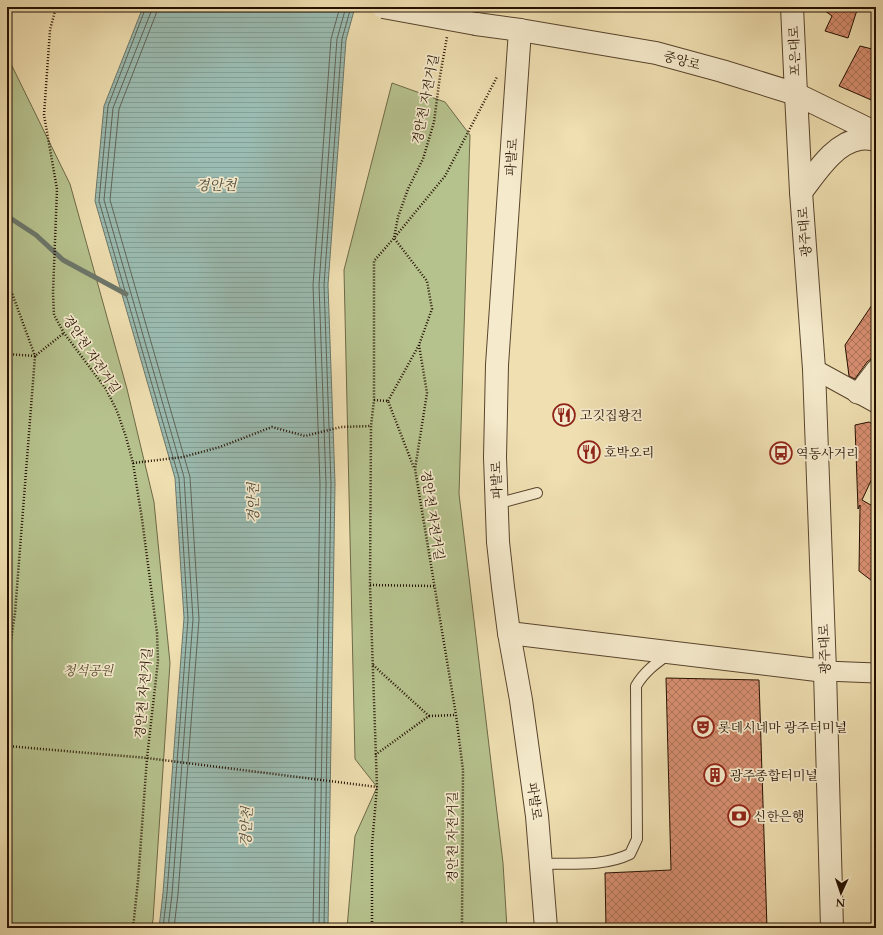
<svg xmlns="http://www.w3.org/2000/svg" width="883" height="935" viewBox="0 0 883 935" font-family="Cardo,'Noto Serif KR',serif">
<style>
.green{fill:#b6c28e;stroke:#6e6947}
.water{fill:url(#water-rules);stroke:#6c776b}
.lines{fill:none;stroke-linecap:round;stroke-linejoin:round}
.shore{stroke:#606659;stroke-width:1}
.stream{stroke:#6c776b;stroke-width:5}
.building{fill:url(#building-cross-hatch);stroke:#251000}
.service-casing{stroke:#58442c;stroke-width:12}
.minor-casing{stroke:#58442c;stroke-width:21}
.tertiary-casing{stroke:#58442c;stroke-width:24}
.path{stroke:#251000;stroke-width:2.5;stroke-dasharray:1 2;stroke-linecap:butt}
.service{stroke:#f5eacc;stroke-width:10}
.minor{stroke:#f5eacc;stroke-width:19}
.tertiary{stroke:#f5eacc;stroke-width:22}
.tertiary-bridge-casing{stroke:#58442c;stroke-width:24;stroke-linecap:butt}
.tertiary-bridge{stroke:#f5eacc;stroke-width:22}
.labels{text-anchor:middle;stroke-width:3.5;stroke-linejoin:round;paint-order:stroke}
.street-label{font-size:13px;fill:#251000;stroke:#f5eacc}
.poi-label{font-size:13px;fill:#251000;stroke:#f5eacc;text-anchor:start}
.park-label{font-size:13px;font-style:italic;fill:#584e32;stroke:#f5eacc}
.water-label{font-size:14px;font-style:italic;fill:#4e4c3e;stroke:#f5eacc}
</style>
<defs>
<pattern id="water-rules" width="6" height="5" patternUnits="userSpaceOnUse"><rect width="6" height="5" fill="#9bbcb2"/><path d="M0 2.5h6" fill="none" stroke="#85a197"/></pattern>
<pattern id="building-cross-hatch" width="8" height="8" patternUnits="userSpaceOnUse"><rect width="8" height="8" fill="#d78f71"/><path d="M0 0l8 8M0 8l8-8" fill="none" stroke="#ae735a"/></pattern>
</defs>
<rect width="100%" height="100%" fill="#efdfb1"/>
<filter id="stains"><feTurbulence type="fractalNoise" baseFrequency=".005" numOctaves="4"/><feColorMatrix values="0 0 0 0 .2 0 0 0 0 .09 0 0 0 0 .02 0 0 0 .5 -.17"/></filter>
<radialGradient id="worn" r=".72"><stop offset=".6" stop-color="#630" stop-opacity="0"/><stop offset="1" stop-color="#630" stop-opacity=".3"/></radialGradient>
<g class="green">
<path d="M11 64 70 184 127 389 154 502 170 663 153 920 151 928H7V168Z"/>
<path d="M392 83 445 102 470 135 459 494 503 863 507 928H347L355 836 377 787 355 759 344 270Z"/>
</g>
<path class="water" d="M143 7H355L346 40 328 285 335 483 328 928H159L163 893 184 618 175 478 95 201 104 106Z"/>
<g class="lines">
<g class="shore">
<path d="M146 7 108 106 99 201 179 478 188 619 167 893 163 928"/>
<path d="M151 7V12L113 108 104 200 184 477 193 619 172 894 168 928"/>
<path d="M157 7 156 14 119 109 110 200 190 477 199 619 178 894 174 928"/>
<path d="M313 928 320 484 313 285 331 39 340 7"/>
<path d="M319 928 326 484 319 285 337 39 346 7"/>
<path d="M324 928 331 484 324 285 342 39 351 7"/>
</g>
<path class="stream" d="M7 216 36 235 63 260 126 294"/>
</g>
<g class="building">
<path d="M820 7H858L848 38 825 31 832 16Z"/>
<path d="M860 46 876 50V102L839 86Z"/>
<path d="M876 299V358L871 359 867 362 855 379 849 376 845 345Z"/>
<path d="M869 422 876 426V470L862 500 876 508V584L859 571 860 505 858 509 855 425Z"/>
<path d="M666 678 759 680 767 928H606L605 873 671 870Z"/>
</g>
<g class="lines">
<g class="service-casing">
<g id="service">
<path d="M496 504 537 493"/>
<path d="M541 864C571 863 603 867 630 854L637 839 636 686C644 672 656 663 669 654"/>
</g>
</g>
<g class="minor-casing">
<g id="minor">
<path d="M814 369 876 403"/>
<path d="M857 394 876 369"/>
<path d="M825 671 876 673"/>
</g>
</g>
<g class="tertiary-casing">
<g id="tertiary">
<path d="M792 7 796 94 801 192 814 369 825 671 832 928"/>
<path d="M476 24 520 30 656 53 722 71 796 94 876 133"/>
<path d="M520 30 497 365 495 457 498 542 503 587 509 633 521 700 537 816 546 928"/>
<path d="M801 192C816 173 834 143 860 139 865 138 871 139 876 140"/>
<path d="M509 633 825 671"/>
</g>
</g>
<g class="path">
<path d="M56 7 50 30 44 115 57 189 53 293 54 315 64 333 106 389 117 411 126 437 133 463 142 519 157 633 158 661 147 758 138 881 133 928"/>
<path d="M395 237 445 176 497 77"/>
<path d="M7 293H12L35 356 7 354"/>
<path d="M419 345 427 393 415 469 456 715 463 770 462 928"/>
<path d="M374 400 388 401 414 468"/>
<path d="M388 401 419 345 432 309 427 281 394 238"/>
<path d="M133 463 183 457 220 447 272 427 305 436 341 427 371 426"/>
<path d="M370 585 434 586"/>
<path d="M373 665 429 716 375 755"/>
<path d="M7 668 15 613 35 356 64 333"/>
<path d="M429 716 456 715"/>
<path d="M7 746 147 758 377 787"/>
<path d="M372 928V845L377 787 370 585 371 426 374 400V261L394 238 398 217 408 189 423 159 434 122 440 76 447 37"/>
</g>
<use href="#service" class="service"/>
<use href="#minor" class="minor"/>
<use href="#tertiary" class="tertiary"/>
<g class="tertiary-bridge-casing">
<path id="tertiary-bridge" d="M383 7 476 24"/>
</g>
<use href="#tertiary-bridge" class="tertiary-bridge"/>
</g>
<defs>
<g id="restaurant-ring" transform="scale(1.15)"><circle r="9.5" fill="#f5eacc" stroke="#8f2418" stroke-width="1.5"/><path d="M-5-6h1v4h1v-4h1v4h1v-4h1v5L-1.5 .5V6h-2V.5L-5-1ZM5-6V6H3V1.5H1.5Q1.5-4 5-6Z" fill="#8f2418"/></g>
<g id="bus-ring" transform="scale(1.15)"><circle r="9.5" fill="#f5eacc" stroke="#8f2418" stroke-width="1.5"/><path d="M-5-6H5V4H4V6H2V4H-2V6H-4V4H-5ZM-3.5-4V0h7V-4ZM-3.5 1.2v1.5H-2V1.2ZM2 1.2v1.5H3.5V1.2Z" fill="#8f2418"/></g>
<g id="theatre-ring" transform="scale(1.15)"><circle r="9.5" fill="#f5eacc" stroke="#8f2418" stroke-width="1.5"/><path d="M-5-5.5Q0-4 5-5.5V0Q5 5 0 6Q-5 5-5 0ZM-3.3-2.5H-1v1.5H-3.3ZM1-2.5H3.3v1.5H1ZM-2.8 1Q0 5.5 2.8 1Z" fill="#8f2418"/></g>
<g id="building-ring" transform="scale(1.15)"><circle r="9.5" fill="#f5eacc" stroke="#8f2418" stroke-width="1.5"/><path d="M-4-6H4V6H1V3H-1V6H-4ZM-2.5-4.3h1.7v1.8h-1.7ZM.8-4.3h1.7v1.8H.8ZM-2.5-1h1.7V.8h-1.7ZM.8-1h1.7V.8H.8Z" fill="#8f2418"/></g>
<g id="bank-ring" transform="scale(1.15)"><circle r="9.5" fill="#f5eacc" stroke="#8f2418" stroke-width="1.5"/><path d="M-6-4H6V4H-6ZM0-2.3a2.3 2.3 0 1 0 0 4.6a2.3 2.3 0 1 0 0-4.6Z" fill="#8f2418"/></g>
</defs>
<g fill-rule="evenodd">
<use href="#restaurant-ring" x="564" y="415"/>
<use href="#restaurant-ring" x="589" y="452"/>
<use href="#bus-ring" x="781" y="453"/>
<use href="#theatre-ring" x="703" y="727"/>
<use href="#building-ring" x="715" y="775"/>
<use href="#bank-ring" x="739" y="816"/>
</g>
<g class="labels">
<g class="street-label">
<text transform="translate(794 51) rotate(-92)" y="5">포은대로</text>
<text transform="translate(682 60) rotate(15)" y="5">중앙로</text>
<text transform="translate(425 99) rotate(-79)" y="5">경안천 자전거길</text>
<text transform="translate(511 157) rotate(-86)" y="5">파발로</text>
<text transform="translate(804 232) rotate(-94)" y="5">광주대로</text>
<text transform="translate(92 354) rotate(56)" y="5">경안천 자전거길</text>
<text transform="translate(496 480) rotate(-92)" y="5">파발로</text>
<text transform="translate(433 515) rotate(81)" y="5">경안천 자전거길</text>
<text transform="translate(824 649) rotate(-92)" y="5">광주대로</text>
<text transform="translate(143 693) rotate(-85)" y="5">경안천 자전거길</text>
<text transform="translate(535 801) rotate(82)" y="5">파발로</text>
<text transform="translate(452 837) rotate(-90)" y="5">경안천 자전거길</text>
</g>
<g class="poi-label">
<text x="580" y="420">고깃집왕건</text>
<text x="604" y="457">호박오리</text>
<text x="796" y="458">역동사거리</text>
<text x="718" y="732">롯데시네마 광주터미널</text>
<text x="730" y="780">광주종합터미널</text>
<text x="754" y="821">신한은행</text>
</g>
<g class="park-label">
<text x="88" y="675">청석공원</text>
</g>
<g class="water-label">
<text x="216" y="190">경안천</text>
<text transform="translate(253 503) rotate(-90)" y="5">경안천</text>
<text transform="translate(246 827) rotate(-87)" y="5">경안천</text>
</g>
</g>
<rect width="883" height="935" fill="none" stroke="#efdfb1" stroke-width="24"/>
<rect x="8" y="8" width="867" height="919" fill="none" stroke="#251000" stroke-width="2"/>
<rect x="12" y="12" width="859" height="911" fill="none" stroke="#251000"/>
<g transform="translate(841 893) rotate(183)" stroke="#f5eacc" stroke-width="3" paint-order="stroke">
<path d="M0-3L7 15L0 10L-7 15Z" fill="#251000"/>
<text y="-6" font-size="11" font-weight="bold" text-anchor="middle" fill="#251000">N</text>
</g>
<rect width="100%" height="100%" filter="url(#stains)"/>
<rect width="100%" height="100%" fill="url(#worn)"/>
</svg>
